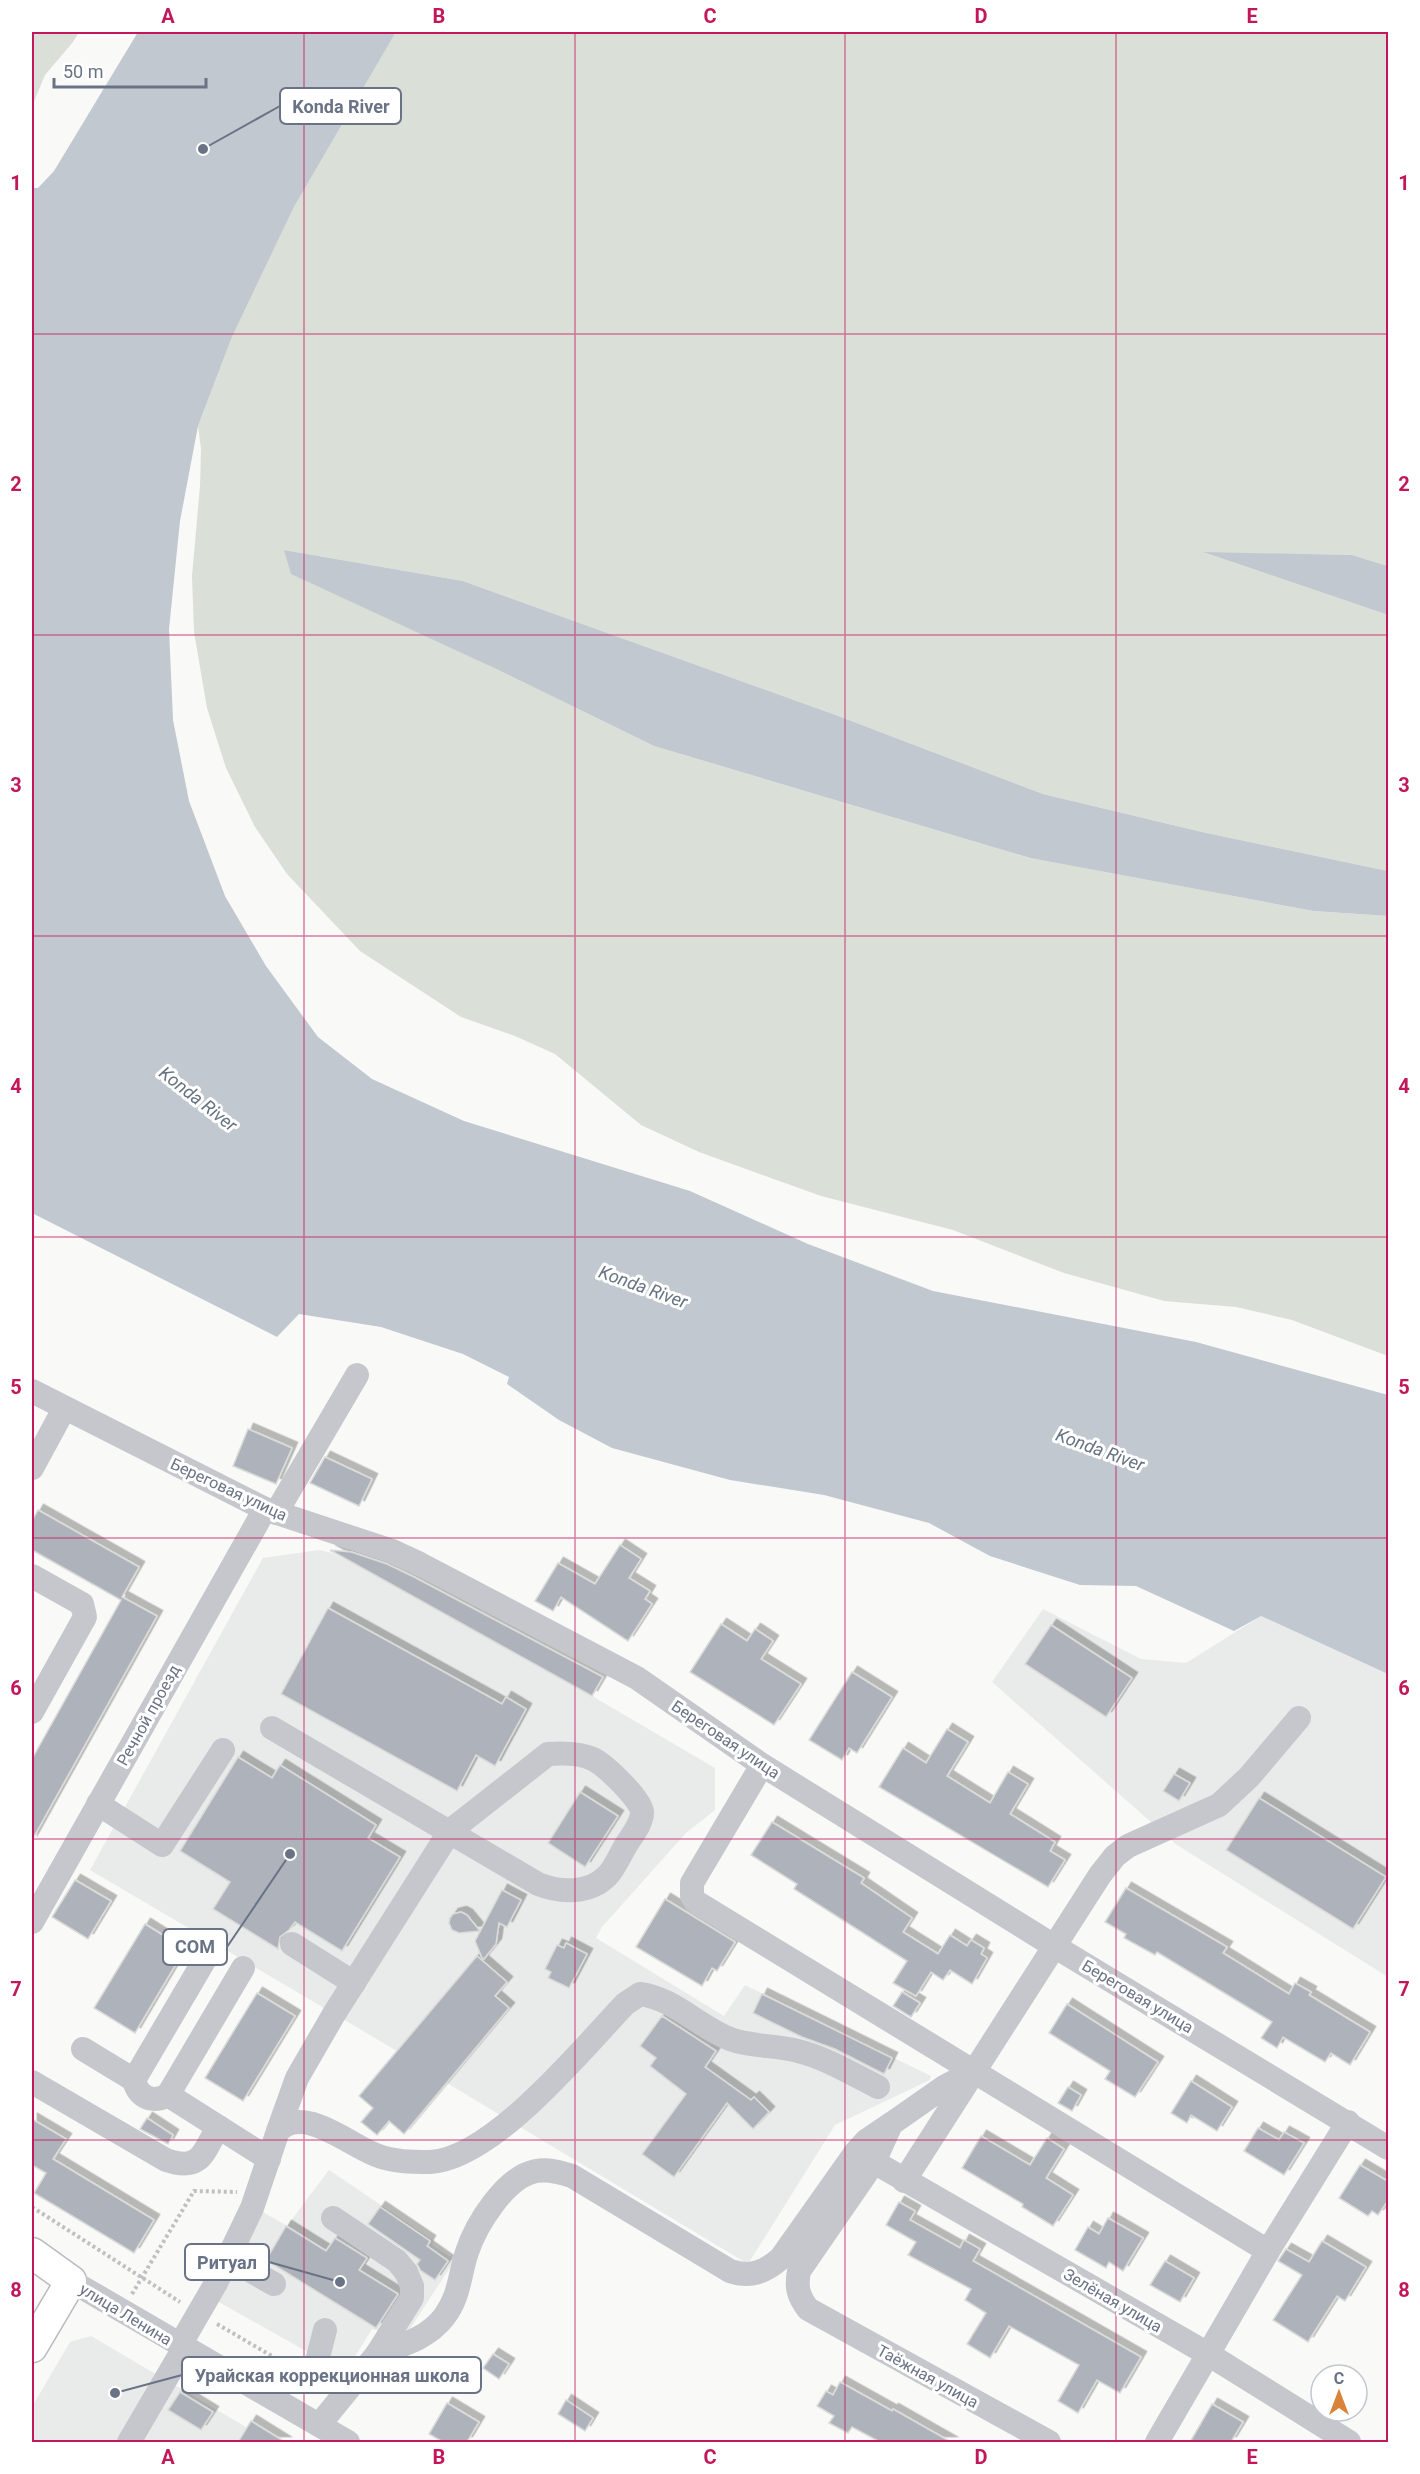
<svg xmlns="http://www.w3.org/2000/svg" width="1420" height="2474" viewBox="0 0 1420 2474" font-family="Roboto,sans-serif">
<style>
.built{fill:#e9eaea}
.green{fill:#dae0d8}
.water{fill:#c2c8cf}
.building{fill:#aeb3bb;stroke:#dadbd9;stroke-width:1.5;filter:url(#shadow)}
.lines{fill:none;stroke-linecap:round;stroke-linejoin:round}
.major-casing{stroke:#b8bbc0;stroke-width:33}
.path{stroke:#bfc0c3;stroke-width:4;stroke-dasharray:3 3;stroke-linecap:butt}
.minor{stroke:#c5c7cc;stroke-width:24}
.major{stroke:#fff;stroke-width:30}
.grid{fill:none;stroke:#c2185b;stroke-width:1.5;stroke-opacity:0.55}
.labels{text-anchor:middle;stroke-width:6;stroke-linejoin:round;paint-order:stroke}
.street-label{font-size:16px;fill:#6a7386;stroke:#fff}
.water-label{font-size:18px;font-style:italic;fill:#667381;stroke:#fff}
.leader{fill:none;stroke:#6a7386;stroke-width:2}
.callout-dot{fill:#6a7386;stroke:#fff;stroke-width:2}
.callout{fill:#fff;stroke:#6a7386;stroke-width:2}
.callout-label{font-size:18px;text-anchor:middle;font-weight:bold;fill:#6a7386}
.neatline{fill:none;stroke:#c2185b;stroke-width:2}
.grid-label{font-size:20px;text-anchor:middle;font-weight:bold;fill:#c2185b}
</style>
<defs>
<filter id="shadow"><feDropShadow dx="5.5" dy="-5.5" stdDeviation="0" flood-color="#0004"/></filter>
</defs>
<rect width="100%" height="100%" fill="#f9f9f7"/>
<g class="built">
<path d="M319 1550 332 1553 356 1565 592 1696 715 1768V1810L686 1833 602 1927 596 1938 724 2016 745 1985 931 2076 930 2080 835 2125 748 2264 447 2083 404 2134 389 2121 377 2135 361 2122 373 2108 397 2051 90 1870 263 1558Z"/>
<path d="M1043 1609 1141 1659 1186 1663 1261 1616 1388 1674V1977L1177 1845 992 1682Z"/>
<path d="M329 2170 434 2241 432 2245 455 2260 404 2338 372 2329 345 2373 217 2301 263 2212 287 2226Z"/>
<path d="M91 2336 246 2427 237 2442H32V2407L70 2342Z"/>
</g>
<g class="green">
<path d="M32 32H79L73 42 45 75 32 106Z"/>
<path d="M396 32H1388V566L1352 555 1206 553 1388 615V871L1202 832 1043 794 833 714 463 581 284 550 492 667 654 746 1030 858 1313 911 1388 916V1356L1292 1320 1236 1307 1164 1301 1064 1273 953 1230 821 1196 699 1152 641 1125 555 1054 515 1036 461 1017 360 951 287 874 255 827 226 768 207 708 194 632 192 576 200 486 201 449 198 426 232 337 294 207Z"/>
</g>
<g class="water">
<path d="M138 32H396L294 207 232 337 198 426 180 521 169 629 173 720 189 801 225 896 266 966 318 1037 372 1079 464 1121 690 1191 808 1244 933 1291 1196 1342 1388 1395V1674L1261 1616 1234 1631 1136 1586 1080 1585 990 1556 929 1523 824 1495 730 1480 612 1448 559 1420 507 1384 509 1377 463 1354 381 1327 299 1314 277 1337 32 1213V188H38L54 171Z"/>
<path d="M284 550 463 581 833 714 1043 794 1202 832 1388 871V916L1313 911 1030 858 654 746 492 667 291 574Z"/>
<path d="M1203 552 1352 555 1388 566V615Z"/>
</g>
<g class="building">
<path d="M248 1429 292 1448 276 1484 233 1466Z"/>
<path d="M325 1457 372 1479 359 1506 310 1483Z"/>
<path d="M38 1510 139 1567 122 1597 157 1616 32 1840V1759L121 1600 32 1550V1521Z"/>
<path d="M620 1545 641 1559 629 1578 650 1591 645 1599 652 1604 628 1641 561 1597 553 1611 535 1601 558 1563 595 1584Z"/>
<path d="M330 1550 351 1552 387 1564 414 1577 603 1677 592 1696Z"/>
<path d="M328 1608 502 1704 506 1697 526 1709 495 1766 476 1755 457 1791 281 1694Z"/>
<path d="M721 1624 747 1641 755 1629 773 1641 761 1659 801 1684 774 1725 690 1672Z"/>
<path d="M1051 1625 1132 1678 1106 1717 1025 1664Z"/>
<path d="M852 1672 892 1697 857 1753 849 1748 842 1760 809 1740Z"/>
<path d="M947 1729 968 1742 947 1776 990 1803 1008 1772 1028 1784 1010 1814 1055 1842 1050 1851 1065 1860 1048 1887 879 1787 903 1748 926 1763Z"/>
<path d="M238 1757 272 1778 280 1765 376 1825 368 1838 400 1857 342 1951 295 1922 289 1930 280 1937 278 1949 213 1909 230 1882 180 1851Z"/>
<path d="M1174 1774 1190 1783 1179 1801 1163 1791Z"/>
<path d="M580 1792 618 1816 585 1867 548 1843Z"/>
<path d="M1259 1798 1386 1877 1353 1929 1226 1850Z"/>
<path d="M772 1822 864 1878 861 1883 912 1918 903 1932 938 1954 950 1935 967 1946 971 1940 984 1948 981 1954 987 1958 972 1984 950 1970 943 1980 931 1972 916 1996 893 1983 907 1961 794 1889 797 1884 751 1855Z"/>
<path d="M75 1880 111 1901 88 1939 52 1917Z"/>
<path d="M1126 1888 1227 1947 1223 1953 1289 1994 1295 1983 1311 1992 1309 1995 1370 2032 1350 2065 1331 2053 1325 2062 1283 2037 1277 2048 1261 2038 1272 2022 1157 1952 1155 1955 1124 1938 1126 1934 1105 1922Z"/>
<path d="M502 1890 521 1900 507 1927 499 1923 496 1944 483 1960 475 1941Z"/>
<path d="M665 1899 735 1942 717 1971 712 1968 702 1986 636 1947Z"/>
<path d="M461 1912 467 1915 480 1931 459 1933 452 1930 449 1923 450 1918 453 1914Z"/>
<path d="M145 1924 185 1949 135 2033 94 2008Z"/>
<path d="M566 1943 587 1954 569 1988 548 1978 551 1972 545 1969 557 1945 564 1948Z"/>
<path d="M477 1956 507 1982 495 1996 509 2008 404 2134 389 2121 377 2135 361 2122 373 2108 359 2096Z"/>
<path d="M902 1992 920 2003 911 2017 893 2006Z"/>
<path d="M257 1993 295 2016 243 2101 205 2078Z"/>
<path d="M762 1994 892 2058 884 2074 835 2049 802 2037 753 2013Z"/>
<path d="M1067 2004 1158 2062 1135 2097 1105 2079 1110 2071 1049 2033Z"/>
<path d="M662 2016 716 2051 705 2067 751 2100 754 2097 769 2112 753 2129 727 2103 674 2177 642 2154 686 2094 650 2066 656 2058 640 2046Z"/>
<path d="M1191 2081 1232 2107 1217 2131 1191 2115 1187 2123 1171 2113Z"/>
<path d="M1068 2087 1081 2095 1072 2111 1058 2103Z"/>
<path d="M147 2118 173 2135 168 2144 140 2129Z"/>
<path d="M32 2119 66 2139 53 2159 154 2220 134 2253 34 2193 46 2173 32 2165Z"/>
<path d="M1258 2128 1279 2140 1284 2132 1304 2143 1284 2175 1244 2151Z"/>
<path d="M981 2136 1030 2165 1047 2138 1064 2149 1046 2178 1073 2195 1053 2226 1022 2207 1023 2204 962 2168Z"/>
<path d="M1360 2165 1389 2182V2199L1378 2215 1372 2211 1368 2216 1339 2198Z"/>
<path d="M899 2202 915 2211 910 2220 960 2248 964 2240 980 2249 973 2261 1141 2357 1120 2393 1097 2380 1078 2413 1058 2401 1079 2365 1009 2326 990 2358 967 2344 986 2313 965 2300 971 2289 908 2255 916 2242 886 2225Z"/>
<path d="M380 2207 430 2241 427 2246 448 2261 435 2280 421 2271 417 2264 420 2260 368 2224Z"/>
<path d="M1108 2218 1143 2238 1123 2271 1109 2262 1106 2268 1075 2250 1088 2227 1099 2234Z"/>
<path d="M286 2226 326 2251 335 2238 367 2258 359 2270 398 2294 376 2328 266 2260Z"/>
<path d="M1322 2241 1366 2267 1345 2301 1337 2296 1308 2342 1273 2320 1302 2275 1278 2261 1286 2249 1309 2262Z"/>
<path d="M1165 2261 1194 2278 1180 2302 1150 2285Z"/>
<path d="M493 2354 509 2364 499 2379 483 2368Z"/>
<path d="M840 2382 892 2411 893 2409 951 2442H880L852 2427 848 2433 829 2423 834 2416 817 2406 826 2391 833 2395Z"/>
<path d="M180 2392 213 2412 201 2430 168 2410Z"/>
<path d="M566 2400 593 2418 585 2431 558 2414Z"/>
<path d="M447 2403 479 2422 467 2442H443L429 2434Z"/>
<path d="M1212 2404 1243 2422 1231 2442H1190Z"/>
<path d="M251 2421 285 2442H238Z"/>
</g>
<g class="lines">
<g class="major-casing">
<path id="major" d="M32 2253 71 2281 32 2347"/>
</g>
<g class="path">
<path d="M32 2207 180 2302"/>
<path d="M132 2294 194 2191 237 2192"/>
<path d="M217 2324 277 2359"/>
</g>
<g class="minor">
<path d="M32 1391 265 1509 392 1551 420 1564 637 1678 762 1765 1054 1946 1388 2148"/>
<path d="M32 1468 64 1409"/>
<path d="M276 1513 357 1375"/>
<path d="M32 1576 82 1604 85 1617 32 1712"/>
<path d="M272 1728 538 1884C560 1893 589 1894 607 1876 615 1868 620 1855 626 1845 632 1835 642 1824 642 1812 641 1799 605 1765 593 1759 580 1753 562 1753 548 1754L450 1831 334 2014 297 2078 278 2131"/>
<path d="M762 1765 692 1883V1896L696 1902 1268 2251"/>
<path d="M98 1804 162 1845 223 1750"/>
<path d="M32 1922 265 1509"/>
<path d="M292 1944 354 1983"/>
<path d="M243 1968 168 2095 269 2159"/>
<path d="M83 2049 134 2080"/>
<path d="M970 2073 944 2087 891 2124 874 2162 799 2271C796 2287 798 2296 808 2309L1049 2442"/>
<path d="M32 2082 166 2160C201 2172 203 2153 218 2127"/>
<path d="M168 2095C152 2104 138 2097 134 2080L211 1949"/>
<path d="M874 2162 1208 2354 1349 2442"/>
<path d="M904 2181 1100 1875 1115 1856 1128 1846 1219 1805 1249 1777 1299 1718"/>
<path d="M228 2258 274 2284"/>
<path d="M71 2281 348 2442"/>
<path d="M325 2330 316 2365 318 2369 347 2389"/>
<path d="M180 2345 216 2283 252 2208 278 2131C303 2104 349 2145 376 2155 394 2162 411 2162 430 2162 493 2159 583 2048 625 2004L640 1994C673 1998 699 2027 730 2039 751 2047 776 2045 798 2051 826 2058 852 2074 878 2087"/>
<path d="M377 2354C402 2345 427 2339 444 2317 460 2296 459 2276 467 2252 476 2225 505 2177 536 2171 549 2169 560 2172 572 2176L730 2271C751 2278 765 2272 781 2258L856 2152 866 2141 891 2124"/>
<path d="M319 2425 377 2354 412 2298V2286L406 2272 397 2261 333 2218"/>
<path d="M129 2442 184 2348"/>
<path d="M1157 2442 1268 2251 1348 2122"/>
</g>
<use href="#major" class="major"/>
</g>
<path class="grid" d="M304 32V2442M575 32V2442M845 32V2442M1116 32V2442M32 334H1388M32 635H1388M32 936H1388M32 1237H1388M32 1538H1388M32 1839H1388M32 2140H1388"/>
<g class="labels">
<g class="street-label">
<text transform="translate(229 1489) rotate(25)" y="6">Береговая улица</text>
<text transform="translate(148 1715) rotate(-61)" y="6">Речной проезд</text>
<text transform="translate(726 1739) rotate(34)" y="6">Береговая улица</text>
<text transform="translate(1138 1996) rotate(31)" y="6">Береговая улица</text>
<text transform="translate(1113 2300) rotate(30)" y="6">Зелёная улица</text>
<text transform="translate(126 2314) rotate(31)" y="6">улица Ленина</text>
<text transform="translate(928 2376) rotate(29)" y="6">Таёжная улица</text>
</g>
<g class="water-label">
<text transform="translate(198 1099) rotate(38)" y="6">Konda River</text>
<text transform="translate(643 1287) rotate(20)" y="6">Konda River</text>
<text transform="translate(1100 1450) rotate(20)" y="6">Konda River</text>
</g>
</g>
<path class="leader" d="M203 149L280 106M290 1854L227 1947M340 2282L269 2262M115 2393L182 2375"/>
<g class="callout-dot">
<circle cx="203" cy="149" r="6"/>
<circle cx="290" cy="1854" r="6"/>
<circle cx="340" cy="2282" r="6"/>
<circle cx="115" cy="2393" r="6"/>
</g>
<g class="callout">
<rect x="280" y="88" width="121" height="36" rx="6"/>
<rect x="163" y="1929" width="64" height="36" rx="6"/>
<rect x="185" y="2244" width="84" height="36" rx="6"/>
<rect x="182" y="2357" width="299" height="36" rx="6"/>
</g>
<g class="callout-label">
<text x="341" y="113">Konda River</text>
<text x="195" y="1953">СОМ</text>
<text x="227" y="2269">Ритуал</text>
<text x="332" y="2382">Урайская коррекционная школа</text>
</g>
<rect width="1420" height="2474" fill="none" stroke="#ffffff" stroke-width="66"/>
<g transform="translate(1339 2393)"><circle r="28" fill="#ffffff" stroke="#c3c7cf" stroke-width="1.5"/>
<path d="M0-4.5L10 22L0 15L-10 22Z" fill="#d88338"/>
<text y="-9" font-size="16" font-weight="bold" text-anchor="middle" fill="#6a7386">С</text>
</g>
<path d="M54 78v9h152v-9" fill="none" stroke="#6a7386" stroke-width="3"/>
<text x="63" y="78" font-size="18" fill="#6a7386" stroke="#ffffff" stroke-width="4.5" paint-order="stroke">50 m</text>
<rect x="33" y="33" width="1354" height="2408" class="neatline"/>
<g class="grid-label">
<text x="168" y="23">A</text>
<text x="439" y="23">B</text>
<text x="710" y="23">C</text>
<text x="981" y="23">D</text>
<text x="1252" y="23">E</text>
<text x="16" y="190">1</text>
<text x="1404" y="190">1</text>
<text x="16" y="491">2</text>
<text x="1404" y="491">2</text>
<text x="16" y="792">3</text>
<text x="1404" y="792">3</text>
<text x="16" y="1093">4</text>
<text x="1404" y="1093">4</text>
<text x="16" y="1394">5</text>
<text x="1404" y="1394">5</text>
<text x="16" y="1695">6</text>
<text x="1404" y="1695">6</text>
<text x="16" y="1996">7</text>
<text x="1404" y="1996">7</text>
<text x="16" y="2297">8</text>
<text x="1404" y="2297">8</text>
<text x="168" y="2464">A</text>
<text x="439" y="2464">B</text>
<text x="710" y="2464">C</text>
<text x="981" y="2464">D</text>
<text x="1252" y="2464">E</text>
</g>
</svg>
